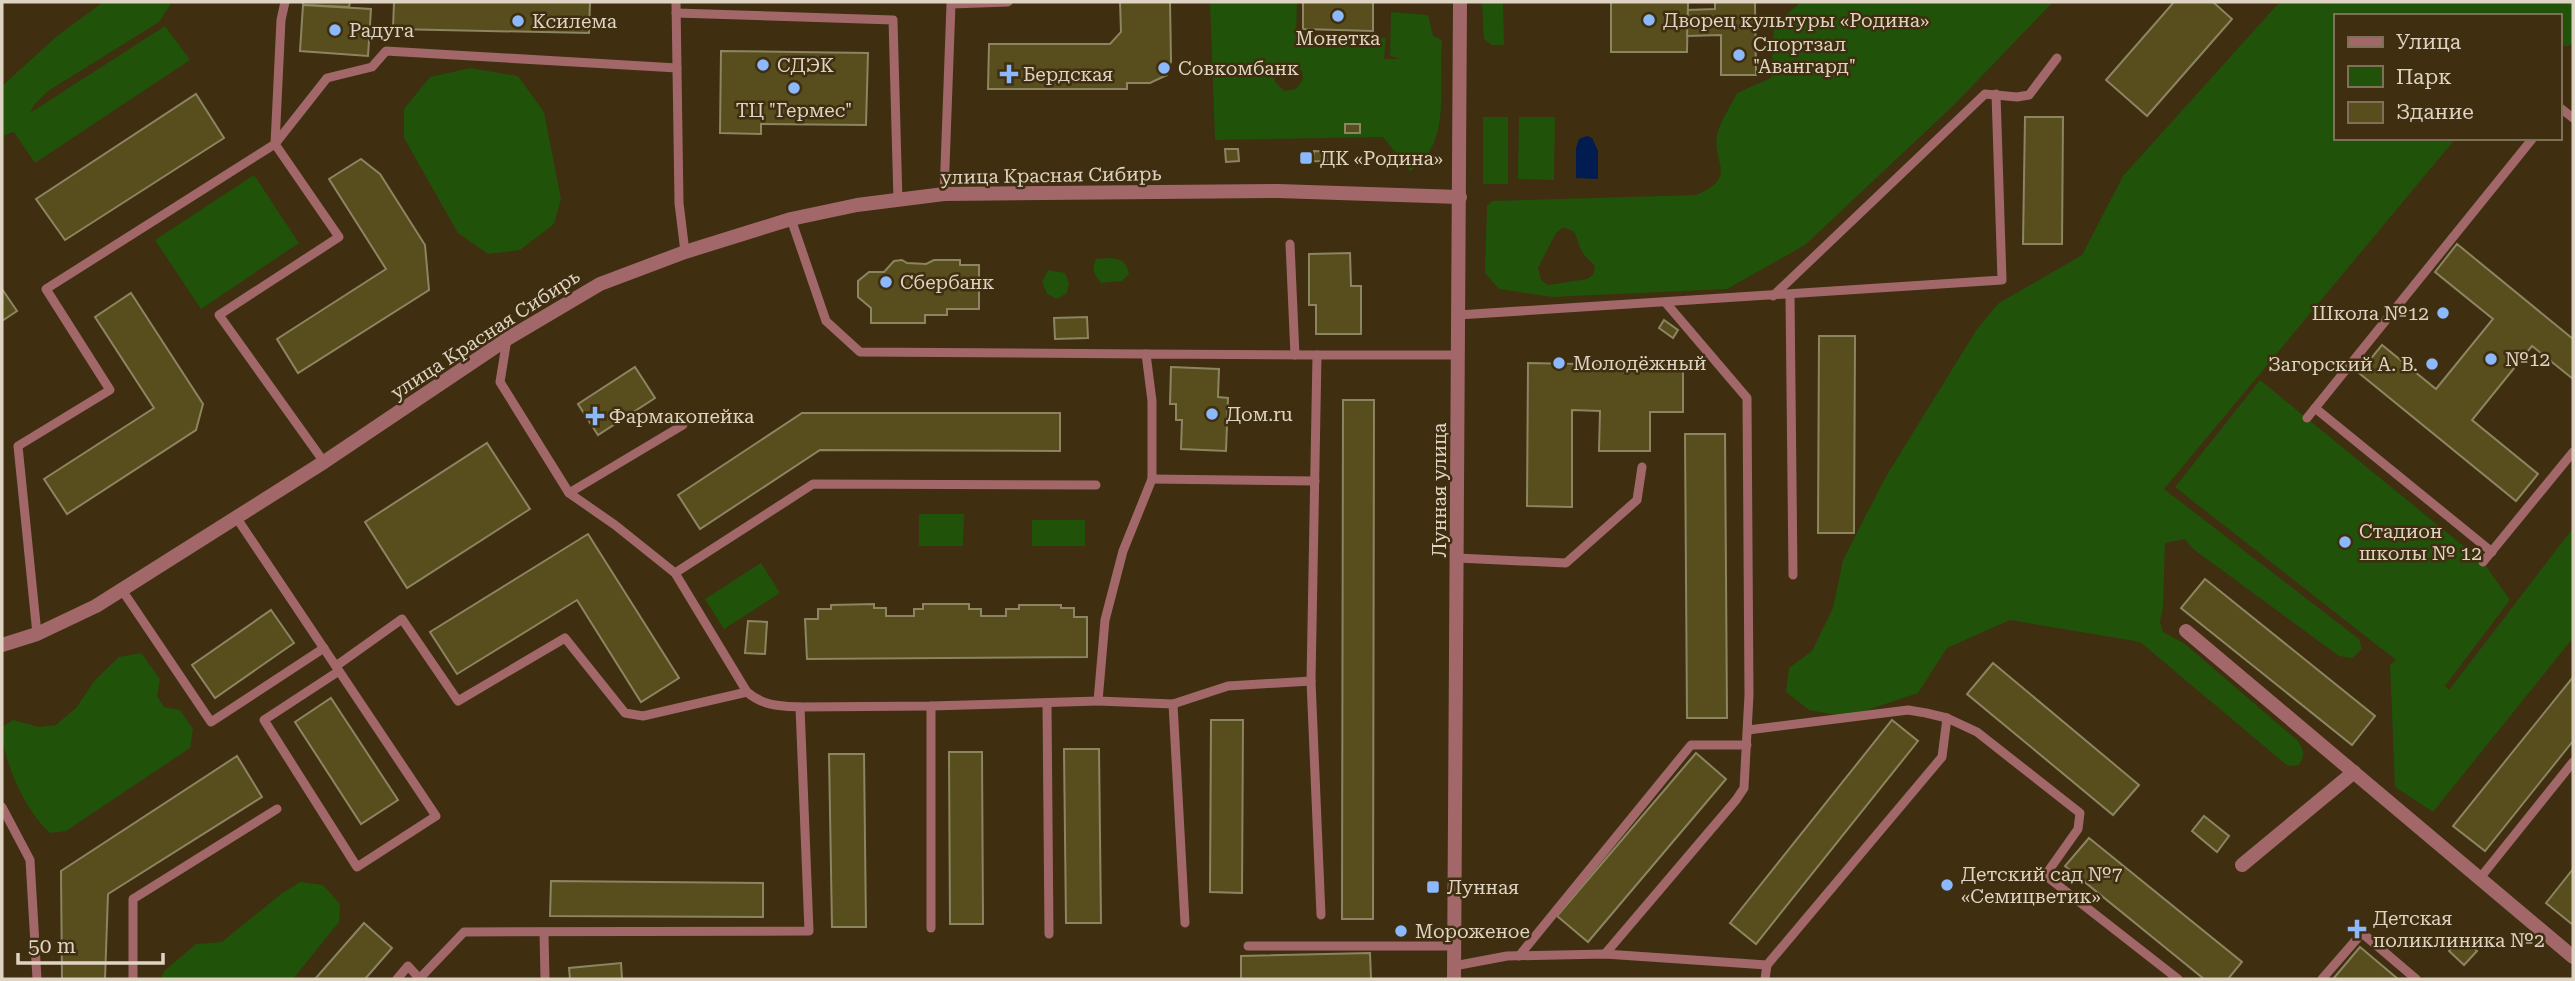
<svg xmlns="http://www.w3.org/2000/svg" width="2575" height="981" viewBox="0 0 2575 981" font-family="'Roboto Serif',serif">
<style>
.green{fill:#205209;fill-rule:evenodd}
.water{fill:#001c50}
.building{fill:#574d1d;stroke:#8c8561;stroke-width:2}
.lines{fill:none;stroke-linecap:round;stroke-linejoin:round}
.service{stroke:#a26768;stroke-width:9}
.minor{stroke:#a26768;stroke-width:14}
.tertiary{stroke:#a26768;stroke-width:14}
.poi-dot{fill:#8cb9fc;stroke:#3f2e10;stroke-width:2.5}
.labels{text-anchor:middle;stroke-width:5;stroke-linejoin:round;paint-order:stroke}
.poi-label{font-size:19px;fill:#dfd4c3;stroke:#3f2e10;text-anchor:start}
.street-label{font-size:19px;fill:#dfd4c3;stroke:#3f2e10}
</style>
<rect width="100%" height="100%" fill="#3f2e10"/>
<g class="green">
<path d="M103 2H172L159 22 48 91 34 105 30 113 165 26 190 60 35 163 14 132 2 136V86L56 37Z"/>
<path d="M1210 2H1297L1296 38H1386L1384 59H1400L1390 56 1391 12 1428 15 1433 36 1442 40C1438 85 1453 144 1410 171L1383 137 1215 140ZM1292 63 1302 71 1303 79 1296 89 1284 91 1275 82 1274 74 1283 64Z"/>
<path d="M1482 2H1503L1504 45H1492L1484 39Z"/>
<path d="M1801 2H2053L1955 104 1805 245 1727 289 1552 297 1499 289 1485 273 1487 206 1492 201 1696 195C1739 177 1712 163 1717 135 1720 121 1731 106 1737 93L1771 78 1774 25ZM1562 228C1580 229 1575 241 1583 253 1585 258 1592 262 1595 266L1593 275 1587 279 1548 285 1541 280 1538 268 1556 233Z"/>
<path d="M2284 2H2573V43L2568 46H2559V16H2335V138H2456L2164 489 2359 639 2362 649 2352 658 2339 656 2193 549 2185 539 2165 543 2163 607 2160 622 2163 632 2185 644 2298 741C2304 750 2305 755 2299 765L2288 766 2140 642 2010 620 1947 648 1918 693 1847 717 1809 710 1786 692 1789 668 1812 651 1833 608 1843 560 1885 478 1977 329 1999 303 2082 255 2123 176 2277 5Z"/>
<path d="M470 68 518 76 544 112 561 199 554 224 520 250 488 254 458 233 404 138V109L430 77Z"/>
<rect x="1483" y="117" width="25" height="67"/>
<path d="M1519 117H1555L1554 180 1518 179Z"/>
<path d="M254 175 299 243 201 309 155 240Z"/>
<path d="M1111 258C1122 260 1127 262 1129 274L1122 281 1101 283C1094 275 1091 269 1096 259Z"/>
<path d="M1048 270 1065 273 1069 283 1067 293 1057 299 1047 294 1042 282Z"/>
<path d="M2260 380 2483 562 2510 600 2445 686 2449 690 2573 528V638L2433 812 2395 787 2390 665 2396 660 2175 487Z"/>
<path d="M919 514H964L963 546H919Z"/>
<rect x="1032" y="520" width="53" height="26"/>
<path d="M761 563 780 593 724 629 705 599Z"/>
<path d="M141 653 160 679 157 696 164 707 180 710 193 729 190 748 66 831 50 833C25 810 2 761 2 727L13 720 39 727 56 725 76 708 95 680 119 657Z"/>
<path d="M300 882 323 885 340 904 339 922 293 979H161L164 971 196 944 222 942 281 894Z"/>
</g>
<path class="water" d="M1587 136 1592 138 1598 151V179L1576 178V148L1579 139Z"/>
<g class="building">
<path d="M303 2H350L349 7 303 5Z"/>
<path d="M394 2H590L589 33 393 29Z"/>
<path d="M1120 2H1170L1171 61 1167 75 1150 83H1127V89H988L989 44H1110L1121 32Z"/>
<path d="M1303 2H1373V31L1303 29Z"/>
<path d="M1611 2H1688L1687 52H1611Z"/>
<path d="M1715 2H1755L1756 75H1721V35L1687 36 1688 10 1715 9Z"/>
<path d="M2174 2H2213L2232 19 2147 116 2106 80Z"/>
<path d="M303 5 371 9 368 56 300 51Z"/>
<path d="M721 51 868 53 866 125 761 124V134L720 133Z"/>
<path d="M196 94 224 138 65 240 36 199Z"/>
<path d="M2025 117H2063L2062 244H2023Z"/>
<rect x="1345" y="124" width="15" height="9"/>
<path d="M1225 149H1238L1239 161 1226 162Z"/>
<path d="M1314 151 1334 152 1333 162 1313 161Z"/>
<path d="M361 159 380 174 425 245 429 290 298 373 277 339 386 269 329 179Z"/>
<path d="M2457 244 2573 339V379L2532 346 2472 420 2538 474 2516 501 2359 373 2382 345 2436 389 2493 319 2435 272Z"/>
<path d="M1350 253 1351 286H1361V334H1316V305H1309V254Z"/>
<path d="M902 260 907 263 926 264 934 260H960V265H979V309H947V315H925V323H871V308L858 297V281L869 272H884L894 261Z"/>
<path d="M2 289 17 311 2 321Z"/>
<path d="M131 293 203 404 196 430 67 514 44 479 154 408 95 317Z"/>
<path d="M1087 317 1088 338 1055 339 1054 318Z"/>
<path d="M1664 320 1678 330 1673 338 1659 328Z"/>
<path d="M1819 336H1855L1854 533H1818Z"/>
<path d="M1528 363 1683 366V412H1650V451H1599L1600 411 1572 410V507L1527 506Z"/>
<path d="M635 367 655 398 598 435 578 404Z"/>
<path d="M1171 367 1219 369 1218 397 1228 398 1226 451 1181 449 1182 420H1176V404H1170Z"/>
<path d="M1343 400H1374L1373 919H1342Z"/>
<path d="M802 413H1060V451L820 450 700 529 678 495Z"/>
<path d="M1685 434H1725L1727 718H1687Z"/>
<path d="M487 443 530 509 407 588 365 522Z"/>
<path d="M588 534 679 678 641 702 577 600 457 674 430 632Z"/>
<path d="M2205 579 2375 716 2352 745 2181 608Z"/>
<path d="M874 604V608H886V616H914V609H923V604H969V609H981V616H1006V609H1019V605H1061V608H1074V617H1087V657L807 659 805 619H818V609H831V605Z"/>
<path d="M271 610 294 643 215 698 192 665Z"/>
<path d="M748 621 767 622 765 654 745 653Z"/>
<path d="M1993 663 2139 785 2113 815 1967 694Z"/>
<path d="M2573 677V741L2485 851 2453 826Z"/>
<path d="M331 698 398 800 361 824 295 722Z"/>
<path d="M1211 720H1243L1242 893 1210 892Z"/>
<path d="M1892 720 1918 741 1756 944 1730 923Z"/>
<path d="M1064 749H1099L1101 923H1066Z"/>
<path d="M949 752H982L983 924H950Z"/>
<path d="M1696 753 1726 779 1588 942 1557 916Z"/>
<path d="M829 754H864L866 927H832Z"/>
<path d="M237 756 262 797 108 894 105 979H62L61 871Z"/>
<path d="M2204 816 2229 836 2217 852 2192 831Z"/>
<path d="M2089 838 2242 962 2228 979H2204L2065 866Z"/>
<path d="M2573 869V925L2546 903Z"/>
<path d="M551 881 763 883V917L550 916Z"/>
<path d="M364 923 392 948 365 979H315Z"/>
<path d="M2462 937 2477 951 2464 965 2449 951Z"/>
<path d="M2360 947 2398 979H2333Z"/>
<path d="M1370 953 1371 979H1241V956Z"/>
<path d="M621 963 622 979H570L569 968Z"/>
</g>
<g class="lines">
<g class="service">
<path d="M676 2 679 203 685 252"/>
<path d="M676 13 893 20 898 201"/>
<path d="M2559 107 2573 118"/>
<path d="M944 194 951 4 1008 2"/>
<path d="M791 219 826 321 860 352 1146 354"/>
<path d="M1290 244 1295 355"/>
<path d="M1790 295 1793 575"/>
<path d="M1773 296 1985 94 2017 97 2029 95 2057 58"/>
<path d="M1458 315 2002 280 1996 94"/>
<path d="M507 339 500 382 569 493 615 525 675 573 747 692C763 706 780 706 800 707"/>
<path d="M2315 408 2492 552"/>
<path d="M2307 418 2533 138"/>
<path d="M324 462 219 315 339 237 275 144 327 78 372 67 386 51 677 68"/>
<path d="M1152 479 1315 481"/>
<path d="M569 493 683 425"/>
<path d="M236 517 436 816 357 867 264 720 339 671"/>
<path d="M1457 558 1566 563 1637 500 1642 467"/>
<path d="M2483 562 2573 452"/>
<path d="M675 573 813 484 1096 485"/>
<path d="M122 590 211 722 324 648"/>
<path d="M37 634 18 446 110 390 46 289 275 144 281 20 285 2"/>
<path d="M336 666 402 619 458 701 565 638 625 713 643 716 747 692"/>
<path d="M1047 704 1049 934"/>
<path d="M1173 704 1228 686 1311 681"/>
<path d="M931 706V928"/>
<path d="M1748 730 1908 710 1926 713 1947 718 1977 732 2080 813 2078 829 2049 870 2050 879 2178 979"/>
<path d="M2 807 30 860 37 979"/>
<path d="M2480 878 2573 762"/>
<path d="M1321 915 1311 681 1317 355H1458"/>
<path d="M1185 923 1173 704 1098 701 1105 620 1123 551 1152 479V401L1146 354 1317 355"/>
<path d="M544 932 545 979"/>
<path d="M1248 946H1454"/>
<path d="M1605 954 1736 800 1744 788 1749 695 1747 398 1666 303"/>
<path d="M1519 956 1691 745H1747"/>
<path d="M1454 966 1507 956 1605 954 1767 965 1942 757 1947 718"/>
<path d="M133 979V899L277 809"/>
<path d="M397 979 408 966 420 979"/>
<path d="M419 979 464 932 809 931 800 707 931 706 1098 701"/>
<path d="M1765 979 1767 965"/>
<path d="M2322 979 2362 933 2416 979"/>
</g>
<g class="minor">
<path d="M2186 631 2573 957"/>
<path d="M2242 865 2354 772"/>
</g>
<g class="tertiary">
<path d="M2 645 37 634 96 606 324 462 507 339 600 284 685 252 791 219 857 205 944 194 1278 191 1460 197"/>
<path d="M1454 979 1460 2"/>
</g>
</g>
<g class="poi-dot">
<circle cx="1338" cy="16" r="7"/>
<circle cx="1649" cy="20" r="7"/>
<circle cx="518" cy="21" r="7"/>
<circle cx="335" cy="30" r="7"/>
<circle cx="1739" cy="55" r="7"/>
<circle cx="763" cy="65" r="7"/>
<circle cx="1164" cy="68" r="7"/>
<path d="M1005.5 63.5h7v7h7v7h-7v7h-7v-7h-7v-7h7z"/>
<circle cx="794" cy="88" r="7"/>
<rect x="1299" y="151" width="14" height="14" rx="3.5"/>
<circle cx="886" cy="282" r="7"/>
<circle cx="2443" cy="313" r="7"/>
<circle cx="2491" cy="359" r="7"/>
<circle cx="1559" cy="363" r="7"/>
<circle cx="2432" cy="364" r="7"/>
<circle cx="1212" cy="414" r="7"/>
<path d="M591.5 405.5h7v7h7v7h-7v7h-7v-7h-7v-7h7z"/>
<circle cx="2345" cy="542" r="7"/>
<circle cx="1947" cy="885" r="7"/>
<rect x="1426" y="880" width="14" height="14" rx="3.5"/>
<path d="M2353.5 918.5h7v7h7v7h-7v7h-7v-7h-7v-7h7z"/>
<circle cx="1401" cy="931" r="7"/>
</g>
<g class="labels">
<g class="poi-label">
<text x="1663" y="27">Дворец культуры «Родина»</text>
<text x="532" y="28">Ксилема</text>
<text x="349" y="37">Радуга</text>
<text x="1338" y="45" text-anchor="middle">Монетка</text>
<text x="1753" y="51">Спортзал<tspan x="1753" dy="22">"Авангард"</tspan></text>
<text x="777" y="72">СДЭК</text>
<text x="1178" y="75">Совкомбанк</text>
<text x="1023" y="81">Бердская</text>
<text x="794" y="117" text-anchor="middle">ТЦ "Гермес"</text>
<text x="1320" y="165">ДК «Родина»</text>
<text x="900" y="289">Сбербанк</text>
<text x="2429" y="320" text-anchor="end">Школа №12</text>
<text x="2505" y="366">№12</text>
<text x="1573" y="370">Молодёжный</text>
<text x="2418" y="371" text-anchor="end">Загорский А. В.</text>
<text x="1226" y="421">Дом.ru</text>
<text x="609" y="423">Фармакопейка</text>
<text x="2359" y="538">Стадион<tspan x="2359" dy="22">школы № 12</tspan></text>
<text x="1961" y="881">Детский сад №7<tspan x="1961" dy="22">«Семицветик»</tspan></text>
<text x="1447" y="894">Лунная</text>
<text x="2373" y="925">Детская<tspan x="2373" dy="22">поликлиника №2</tspan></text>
<text x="1415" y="938">Мороженое</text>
</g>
<g class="street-label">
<text transform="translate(1051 175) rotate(-1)" y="7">улица Красная Сибирь</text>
<text transform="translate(485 334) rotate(-33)" y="7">улица Красная Сибирь</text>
<text transform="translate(1439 490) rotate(-90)" y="7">Лунная улица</text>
</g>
</g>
<rect width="2575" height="981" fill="none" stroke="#dfd4c3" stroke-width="7"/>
<rect x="2334" y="14" width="228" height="126" fill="#3f2e10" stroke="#7f7058" stroke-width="2"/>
<rect x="2348" y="37" width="35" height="10" fill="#a26768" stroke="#7f7058" stroke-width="2"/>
<text x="2396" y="49" font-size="21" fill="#dfd4c3">Улица</text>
<rect x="2348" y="66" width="35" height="21" fill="#205209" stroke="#7f7058" stroke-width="2"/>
<text x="2396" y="84" font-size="21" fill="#dfd4c3">Парк</text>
<rect x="2348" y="102" width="35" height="21" fill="#574d1d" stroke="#7f7058" stroke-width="2"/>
<text x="2396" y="119" font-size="21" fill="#dfd4c3">Здание</text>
<path d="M18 953v10h145v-10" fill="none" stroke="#dfd4c3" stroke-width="3.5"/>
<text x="28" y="953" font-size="21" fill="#dfd4c3" stroke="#3f2e10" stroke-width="5" paint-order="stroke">50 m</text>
</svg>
